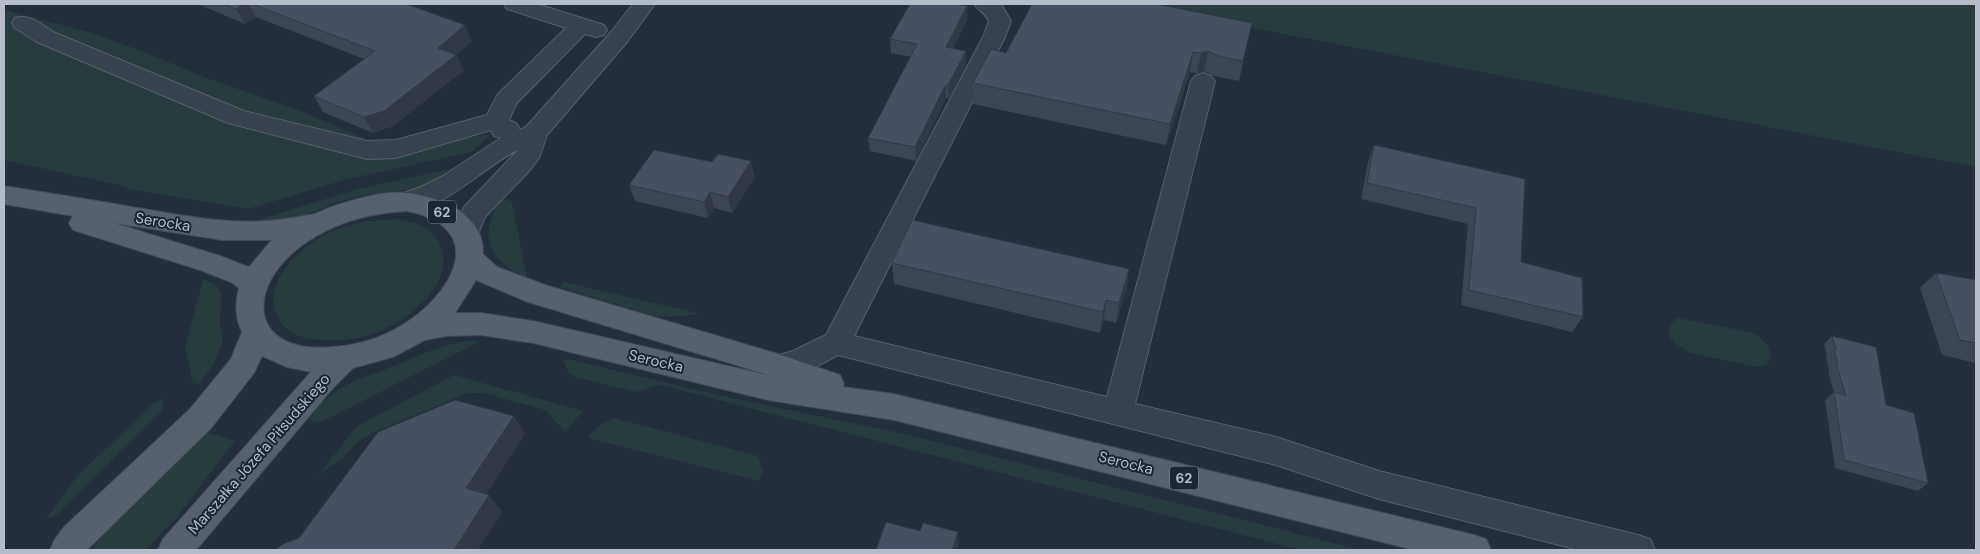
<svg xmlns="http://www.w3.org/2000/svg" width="1980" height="554" viewBox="0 0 1980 554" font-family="'DM Sans',sans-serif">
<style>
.green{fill:#263c3f}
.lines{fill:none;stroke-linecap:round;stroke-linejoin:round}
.minor-casing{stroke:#565f6c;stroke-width:2}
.major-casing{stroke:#414a57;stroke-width:2}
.minor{fill:#38414e;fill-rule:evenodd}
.major{fill:#56606e;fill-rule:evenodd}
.wall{fill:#3b4654}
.shaded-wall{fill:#303945}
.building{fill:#455162;stroke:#303945}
.labels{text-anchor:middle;stroke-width:4;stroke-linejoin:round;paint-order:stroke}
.shield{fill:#1d2633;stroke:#878f9c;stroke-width:1}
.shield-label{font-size:14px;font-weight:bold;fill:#b4bcc9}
.street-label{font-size:15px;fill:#b4bcc9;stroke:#1d2633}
</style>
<rect width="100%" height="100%" fill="#242f3e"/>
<g class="green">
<path d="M1129 4H1976V167Z"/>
<path d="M4 10 85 31 136 49 207 78 301 111 364 138 348 152 492 134 471 152 344 180 248 209 127 189 128 187 4 160Z"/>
<path d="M450 169 453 171 416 189 364 195 334 203 299 218 257 224 265 218 357 189Z"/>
<path d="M502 197 512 202 527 277C499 266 479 247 493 214 496 208 497 202 502 197Z"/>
<path d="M398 219C405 221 414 222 420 225 430 229 437 237 441 246 455 282 413 315 385 329 362 340 336 342 311 339 301 338 288 332 282 324 258 293 289 257 316 240 341 224 369 220 398 219Z"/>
<path d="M203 279C228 286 220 300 220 320 220 327 224 336 222 343 219 358 208 372 200 384L193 383 185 348Z"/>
<path d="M564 282 701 314 671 317 654 316 560 287Z"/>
<path d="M1678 318 1754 333 1768 345 1771 356 1768 364 1757 367 1690 353 1677 345 1668 336 1670 324Z"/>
<path d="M473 340 481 341 323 421 315 422 307 418C320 404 335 390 352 382 364 376 377 373 389 368 417 356 442 344 473 340Z"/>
<path d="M567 359 727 397 901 433 1361 550H1301L660 385 635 392 576 377 568 372 563 361Z"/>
<path d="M454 375 583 411 565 432 545 410 484 393H467L372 433 358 441 342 459 319 474 357 426Z"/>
<path d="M162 399 164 409 56 515 46 519 78 475 154 403Z"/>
<path d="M614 418 758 456 763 472 759 481 588 438C594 428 603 423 614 418Z"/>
<path d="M207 432 235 441 175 519 146 550H91L112 525Z"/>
</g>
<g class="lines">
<g class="minor-casing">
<g id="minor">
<path d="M504 4H537L604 25 607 30 604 35 596 37 585 34 516 104 509 120 517 124 520 130 526 127 611 32 633 4H655L627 42 547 135 539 158 531 169 485 217 475 241 466 244 457 241 453 234 464 207 518 150C486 164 435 220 398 209L394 202 398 195 421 187 443 176 501 138 494 136 491 130 396 158 367 159 228 123 37 42 15 28 12 23 15 18C30 14 41 24 53 32L244 111 367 141 396 140 487 115 498 94 566 28 507 9Z"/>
<path d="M974 4H1001L1011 21 1005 37 854 336 1107 397 1191 81 1195 76 1203 73 1211 76 1215 81 1135 404 1276 437 1379 471 1638 535 1650 539 1655 550H1579L1379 499 1276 465 838 355C817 366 792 383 768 374L763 366 768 358 793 351 826 335 983 37 989 21C984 11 979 12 974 4Z"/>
</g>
</g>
<g class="major-casing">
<path id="major" d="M4 186C49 193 94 200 138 208 180 215 223 224 266 221 281 220 296 217 310 215 317 214 325 209 331 207 355 199 384 190 409 193 442 198 484 214 483 254L497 267 545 285 778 354 840 375 844 384 843 387 894 394 1474 535 1486 539 1491 550H1414L894 420 768 400 533 343 481 335 446 336 425 340 393 357 353 368 332 389 196 550H158L163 539 311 372 287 367 262 356 254 373 212 427 87 550H50L55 539 64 527 190 409 231 359 242 332C235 317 235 304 239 288L231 282 200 270 73 230 69 223 73 216 4 204ZM407 211C487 227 456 290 407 322 385 337 360 345 333 347 248 355 244 286 304 244 335 222 369 213 407 211ZM114 223 222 240H272L249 267 220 256ZM476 280 528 302 772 376 533 321 481 313H455Z"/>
</g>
<use href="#minor" class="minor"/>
<use href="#major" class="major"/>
</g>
<g class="wall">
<path d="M198 4H406L472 41 456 55 464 70 393 126 373 133 323 112 314 96 364 59 256 17 245 24Z"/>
<path d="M967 6V20L953 48 966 65 949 98H946L916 161 870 151 868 138 911 57 891 53 890 39Z"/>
<path d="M1252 23 1239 81 1214 76 1204 71 1197 73 1190 72 1166 145 973 104V83L1006 53Z"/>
<path d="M1374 145 1525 179 1521 262 1583 317 1572 332 1461 305 1468 224 1361 199 1368 162Z"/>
<path d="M755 177 732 213 714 208 708 218 635 201 629 185Z"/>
<path d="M892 263 1129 269 1126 290 1116 323 1104 320 1100 333 894 284Z"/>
<path d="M1936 273 1976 280V363L1942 355 1920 288Z"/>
<path d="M1832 336 1886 405 1928 483 1918 491 1835 468 1825 400 1834 392 1828 372 1829 370 1826 358 1827 356 1824 344Z"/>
</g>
<g class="shaded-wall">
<path d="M243 4H248L256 17 245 24 236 9Z"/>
<path d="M967 6V20L946 60V47Z"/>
<path d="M465 25 472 41 451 59 456 55 464 70 393 126 373 133 364 117 438 48Z"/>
<path d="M966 51V65L949 98 948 85Z"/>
<path d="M1208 51 1204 71 1197 73 1201 53Z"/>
<path d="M1193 52 1190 72 1166 145 1170 124Z"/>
<path d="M946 84V98L916 161 915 147Z"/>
<path d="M751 161 755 177 732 213 728 197Z"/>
<path d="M710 192 714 208 708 218 704 202Z"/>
<path d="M1129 269 1126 290 1116 323 1119 303Z"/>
<path d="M1106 300 1104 320 1100 333 1103 312Z"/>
<path d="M514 416 525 434 479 506 466 488Z"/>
<path d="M489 495 502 512 478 550H454Z"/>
<path d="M958 532V546L957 550H952Z"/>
</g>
<g class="building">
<path d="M224 4H243L236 9Z"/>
<path d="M252 4H406L465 25 438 48 456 55 384 111 364 117 314 96 375 51Z"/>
<path d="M910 4H953L967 6 946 47 966 51 948 85 946 84 915 147 868 138 917 44 890 39Z"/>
<path d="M1032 4H1156L1252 23 1243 61 1218 56 1208 51 1201 53 1193 52 1170 124 973 83 991 49 1006 53Z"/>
<path d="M1374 145 1525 179 1521 262 1582 278 1583 317 1469 290 1476 208 1367 183Z"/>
<path d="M654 150 712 162 718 154 751 161 728 197 710 192 704 202 629 185Z"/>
<path d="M912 220 1129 269 1119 303 1106 300 1103 312 892 263Z"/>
<path d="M1936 273 1976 280V343L1960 340Z"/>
<path d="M1832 336 1876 347 1886 405 1914 413 1928 483 1844 460 1834 392 1846 396 1836 363 1838 364 1834 350H1836Z"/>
<path d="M455 400 514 416 466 488 489 495 454 550H275L283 544 299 538 378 432Z"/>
<path d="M886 522 920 531 923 523 958 532 952 550H876Z"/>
</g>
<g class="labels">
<g class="shield">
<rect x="428" y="200.5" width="28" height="23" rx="4"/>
<rect x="1170" y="466.5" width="28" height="23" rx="4"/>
</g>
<g class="shield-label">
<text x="442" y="217">62</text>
<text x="1184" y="483">62</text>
</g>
<g class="street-label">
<text transform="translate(163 222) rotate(9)" y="5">Serocka</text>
<text transform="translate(656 361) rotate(13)" y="5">Serocka</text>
<text transform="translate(259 454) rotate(-49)" y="5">Marszałka Józefa Piłsudskiego</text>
<text transform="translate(1126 463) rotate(14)" y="5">Serocka</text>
</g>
</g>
<rect width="1980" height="554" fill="none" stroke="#b4bcc9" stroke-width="10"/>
</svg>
